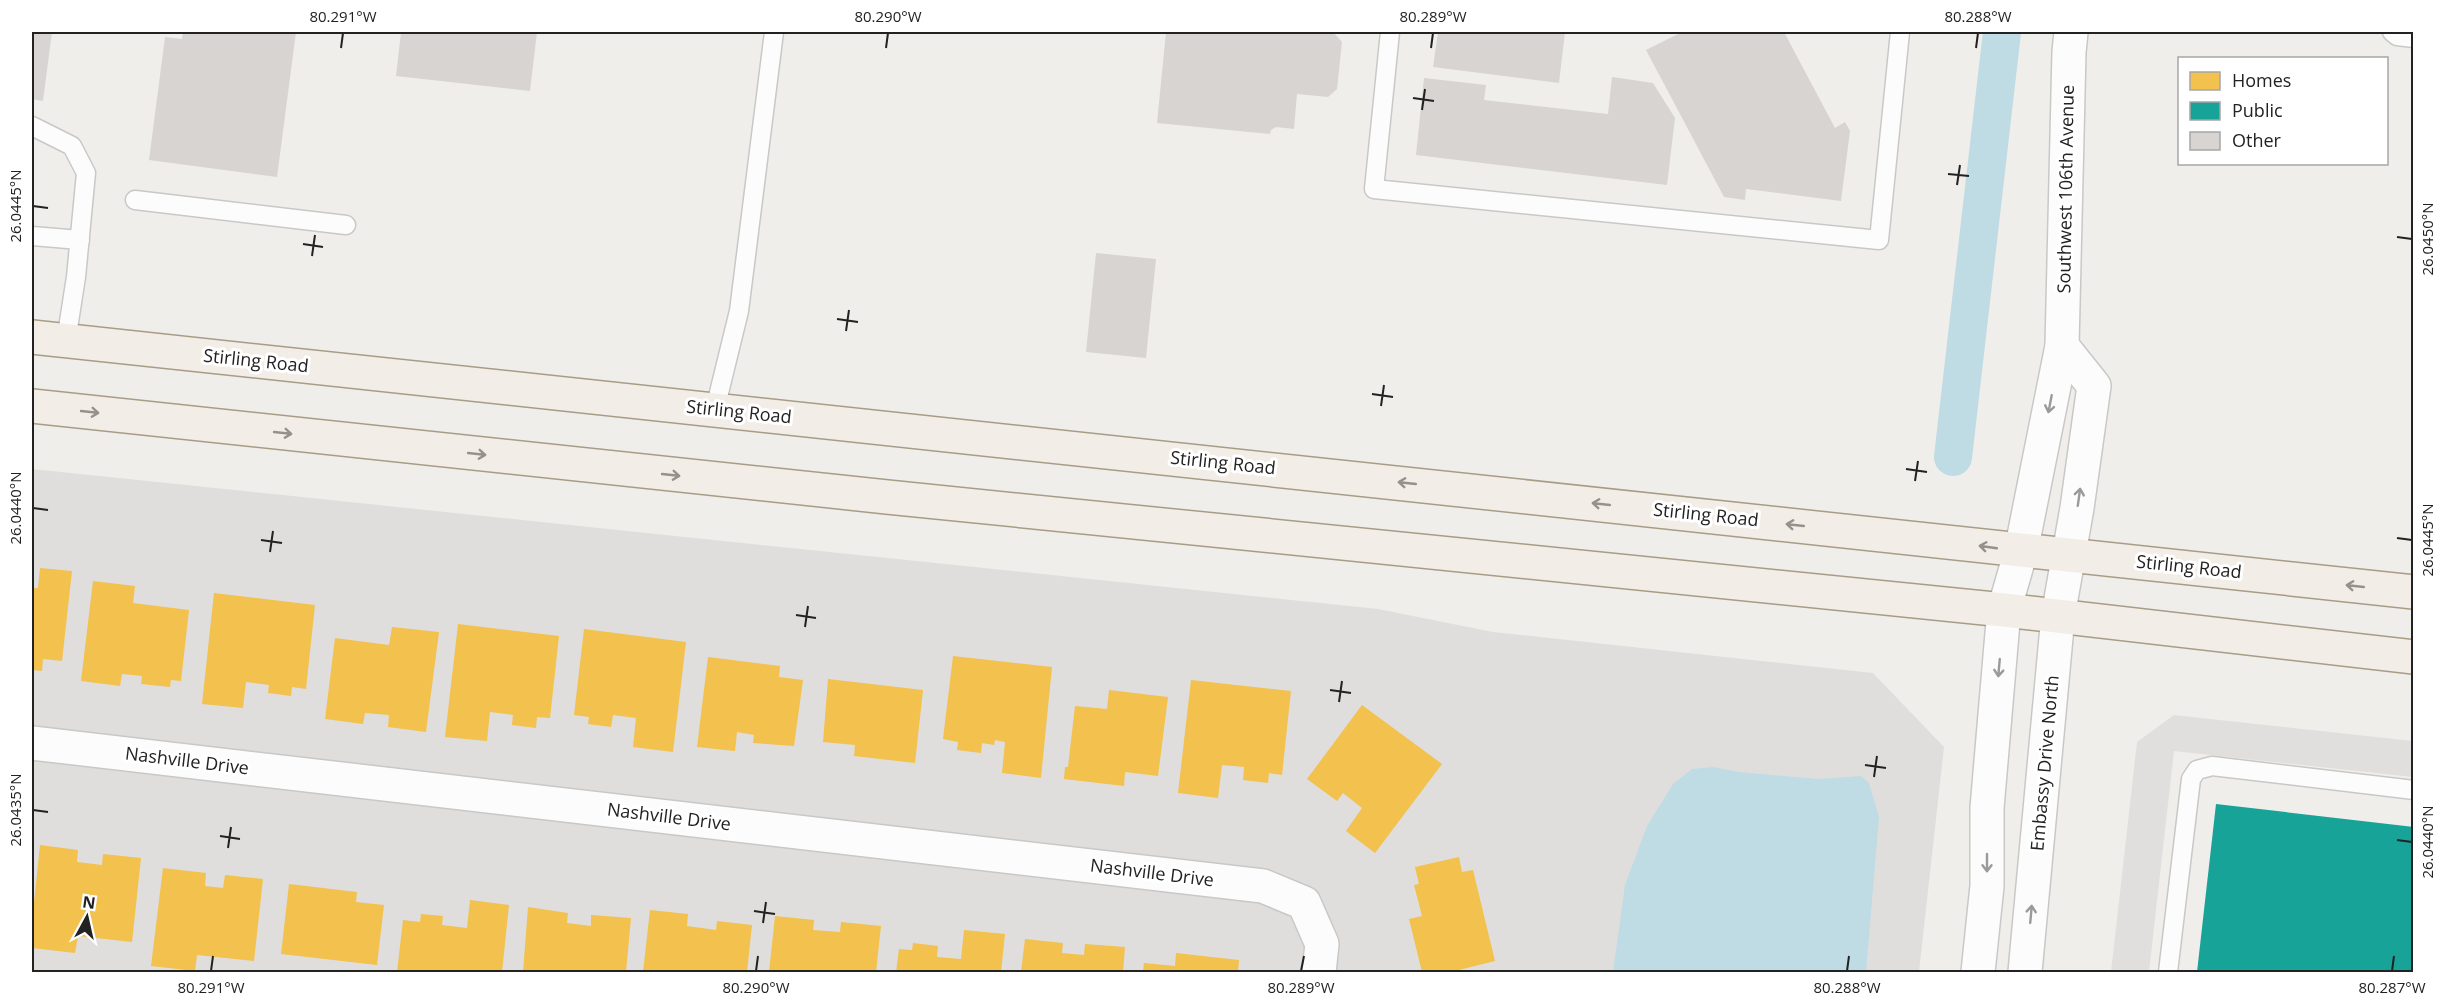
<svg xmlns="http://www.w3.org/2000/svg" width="2445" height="1004" viewBox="0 0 2445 1004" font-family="'Open Sans',sans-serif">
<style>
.residential{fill:#dfdedc}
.parking{fill:#e0dfde}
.water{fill:#bfdbe3}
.homes{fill:#f2c14e}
.public{fill:#17a398}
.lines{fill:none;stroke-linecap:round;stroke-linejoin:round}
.canal{stroke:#bfdbe3;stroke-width:38}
.building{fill:#d7d4d2}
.service-casing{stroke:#c9c8c7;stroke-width:21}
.minor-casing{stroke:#c9c8c7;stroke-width:36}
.primary-casing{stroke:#a79c86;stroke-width:36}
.service{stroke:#fdfcfc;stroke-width:18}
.minor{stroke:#fdfcfc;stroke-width:33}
.primary{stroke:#f3ede7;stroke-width:33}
.oneway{stroke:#9a9a9a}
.oneway2{stroke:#95928e}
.ticks{fill:none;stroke:#222;stroke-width:2}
.labels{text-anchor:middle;stroke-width:6;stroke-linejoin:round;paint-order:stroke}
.street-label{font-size:18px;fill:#222;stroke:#fff}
.neatline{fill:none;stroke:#222;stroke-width:2}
.ticks-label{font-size:15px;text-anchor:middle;fill:#222}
</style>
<rect width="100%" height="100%" fill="#f0eeeb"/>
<path class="residential" d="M32 469 1378 609 1493 632 1873 673 1944 747 1919 972H32Z"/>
<path class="parking" d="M2174 715 2413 741V777L2174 751 2149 972H2111L2137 742Z"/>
<path class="water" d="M1713 767 1739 772 1818 779 1861 776 1869 783 1879 817 1866 972H1613L1625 885 1647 826 1673 784 1692 769Z"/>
<g class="homes">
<path d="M40 568 72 571 62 661 43 659 42 671 32 670V588H38Z"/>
<path d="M93 581 135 586 133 603 189 610 181 681 171 680 170 687 141 684 142 676 122 674 120 686 81 681Z"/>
<path d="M214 593 315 605 306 689 292 687 291 696 268 693 269 685 246 682 243 708 202 704Z"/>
<path d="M458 624 559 636 550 718 537 717 536 728 512 725 513 715 490 712 487 741 445 737Z"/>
<path d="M392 627 439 632 426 732 388 727 389 715 365 713 363 724 325 719 335 638 389 645Z"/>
<path d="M584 629 686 642 673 752 633 747 636 718 613 715 611 727 588 724 589 717 574 715Z"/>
<path d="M953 656 1052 667 1041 778 1002 773 1005 742 995 740 994 745 982 743 981 753 957 750 958 742 943 739Z"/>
<path d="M708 657 780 666 779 677 803 680 794 746 753 743 754 735 737 732 735 751 697 747Z"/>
<path d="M828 679 923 690 915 763 854 756 855 745 823 742Z"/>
<path d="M1191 680 1291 691 1282 775 1269 773 1268 783 1243 780 1244 767 1222 765 1218 798 1178 793Z"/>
<path d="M1109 690 1168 697 1158 776 1125 772 1124 786 1064 779 1065 767H1068L1075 706 1107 709Z"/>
<path d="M1362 705 1442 764 1375 853 1346 831 1362 808 1343 793 1337 801 1307 779Z"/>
<path d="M40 845 78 850 77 862 102 865 103 854 141 858 132 942 78 936 75 953 32 948V922Z"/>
<path d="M1459 857 1462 872 1473 870 1495 961 1451 972H1422L1409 919 1422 916 1414 885 1419 884 1415 867Z"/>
<path d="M163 868 206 873 205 886 223 888 225 875 263 879 254 961 197 955 195 971 151 966Z"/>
<path d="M289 884 357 892 356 902 384 905 377 965 281 954Z"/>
<path d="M470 900 509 905 502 972H397L403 920 420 922 421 914 443 916 442 925 467 928Z"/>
<path d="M528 907 568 913 567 923 591 926V915L631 918 626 972H523Z"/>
<path d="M650 910 688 914 687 926 716 930 717 921 752 925 747 972H643Z"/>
<path d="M775 916 814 920 813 930 840 932 841 922 881 926 876 972H769Z"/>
<path d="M964 930 1005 934 1001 972H896L899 949 912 950 913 943 938 946 937 957 961 959Z"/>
<path d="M1025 939 1063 943 1062 953 1084 955 1085 944 1125 947 1123 972H1021Z"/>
<path d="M1176 953 1239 960 1238 972H1143L1144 963 1175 966Z"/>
</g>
<path class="public" d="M2216 804 2414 827V972H2197Z"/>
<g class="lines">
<path class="canal" d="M1953 457 2002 32"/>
</g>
<g class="building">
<path d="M32 32H52L43 101 32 99Z"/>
<path d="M183 32H296L277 177 149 160 165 37 182 39Z"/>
<path d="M401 32H537L530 91 396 76Z"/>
<path d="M1166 32H1333L1342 42 1337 89 1328 97 1297 94 1294 129 1276 127 1271 130 1270 134 1157 123Z"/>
<path d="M1438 32H1565L1559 83 1433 67Z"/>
<path d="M1682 32H1784L1835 128 1845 122 1850 131 1841 201 1746 189 1745 200 1724 197 1646 50Z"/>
<path d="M1612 77 1653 83 1675 118 1667 185 1416 155 1424 78 1486 85 1484 100 1608 114Z"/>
<path d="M1096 253 1156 259 1146 358 1086 352Z"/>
</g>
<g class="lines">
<g class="service-casing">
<g id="service">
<path d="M1390 32 1374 189 1879 240 1900 32"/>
<path d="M2392 32 2397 36 2414 38"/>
<path d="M32 126 72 146 86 173 76 277 66 341"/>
<path d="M135 200 346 225"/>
<path d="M32 236 80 240"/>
<path d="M715 409 739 311 774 32"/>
<path d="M2168 972 2191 779 2197 770 2212 766 2414 790"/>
</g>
</g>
<g class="minor-casing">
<g id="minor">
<path d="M32 743 1263 886 1304 903 1322 944 1319 972"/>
<path d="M1978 972 1987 886V808L2004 610 2021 551 2062 346 2069 52 2071 32"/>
<path d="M2025 972 2058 616 2077 508 2094 386 2062 346"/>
</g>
</g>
<g class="primary-casing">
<g id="primary">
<path d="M32 337 2414 592"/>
<path d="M32 406 887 497 2004 610 2414 657"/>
</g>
</g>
<use href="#service" class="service"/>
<use href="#minor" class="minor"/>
<use href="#primary" class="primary"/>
</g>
<defs><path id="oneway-shaft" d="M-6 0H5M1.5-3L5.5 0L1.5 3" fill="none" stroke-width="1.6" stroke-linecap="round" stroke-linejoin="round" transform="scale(1.5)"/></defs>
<g class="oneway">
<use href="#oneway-shaft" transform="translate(2050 404) rotate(101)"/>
<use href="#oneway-shaft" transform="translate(2079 497) rotate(-82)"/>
<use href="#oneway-shaft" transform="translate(1999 668) rotate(95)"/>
<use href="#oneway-shaft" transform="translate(1987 863) rotate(90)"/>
<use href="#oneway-shaft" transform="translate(2031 914) rotate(-85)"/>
</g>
<g class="oneway2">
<use href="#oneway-shaft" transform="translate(90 412) rotate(6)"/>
<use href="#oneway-shaft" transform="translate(283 433) rotate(6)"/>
<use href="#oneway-shaft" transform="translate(477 454) rotate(6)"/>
<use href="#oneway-shaft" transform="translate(671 475) rotate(6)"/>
<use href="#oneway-shaft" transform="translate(1407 483) rotate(-174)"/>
<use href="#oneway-shaft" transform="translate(1601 504) rotate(-174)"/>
<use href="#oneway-shaft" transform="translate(1795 525) rotate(-174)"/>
<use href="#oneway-shaft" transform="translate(1988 547) rotate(-172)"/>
<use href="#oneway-shaft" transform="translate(2355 586) rotate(-174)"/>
</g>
<path class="ticks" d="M341 48 343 33M886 48 888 33M1431 48 1433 33M1976 48 1978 33M1413 98 1434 101M1422 110 1425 89M1948 174 1969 176M1957 185 1960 165M33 206 48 208M2397 237 2412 239M303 244 323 247M312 256 315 235M837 319 858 322M846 331 849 310M1372 394 1393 397M1381 406 1384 385M1906 469 1927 472M1915 481 1918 461M33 508 48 510M2397 538 2412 540M261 540 282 543M270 552 273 531M796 615 816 618M805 627 808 606M1330 690 1351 693M1339 702 1342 681M1865 765 1886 768M1874 777 1877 756M33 810 48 812M220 836 240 839M2397 840 2412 842M228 848 231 827M754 911 775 914M763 923 766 902M211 971 213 956M756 971 758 956M1301 971 1304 956M1847 971 1849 956M2392 971 2394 956"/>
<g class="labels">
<g class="street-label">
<text transform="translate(2066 189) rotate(-89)" y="6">Southwest 106th Avenue</text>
<text transform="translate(256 361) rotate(6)" y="6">Stirling Road</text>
<text transform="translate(739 412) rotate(6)" y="6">Stirling Road</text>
<text transform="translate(1223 463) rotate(6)" y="6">Stirling Road</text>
<text transform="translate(1706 515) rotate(6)" y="6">Stirling Road</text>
<text transform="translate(2189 567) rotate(6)" y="6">Stirling Road</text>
<text transform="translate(187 761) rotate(7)" y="6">Nashville Drive</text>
<text transform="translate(2045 763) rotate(-85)" y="6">Embassy Drive North</text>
<text transform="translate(669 817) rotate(7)" y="6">Nashville Drive</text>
<text transform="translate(1152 873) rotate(7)" y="6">Nashville Drive</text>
</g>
</g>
<rect width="2445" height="1004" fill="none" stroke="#ffffff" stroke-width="66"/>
<rect x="2178" y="57" width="210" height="108" fill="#ffffff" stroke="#a7a7a7" stroke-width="1.5"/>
<rect x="2190" y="72" width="30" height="18" fill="#f2c14e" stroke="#a7a7a7" stroke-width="1.5"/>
<text x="2232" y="87" font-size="18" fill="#222222">Homes</text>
<rect x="2190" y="102" width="30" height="18" fill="#17a398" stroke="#a7a7a7" stroke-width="1.5"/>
<text x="2232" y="117" font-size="18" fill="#222222">Public</text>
<rect x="2190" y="132" width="30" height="18" fill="#d7d4d2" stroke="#a7a7a7" stroke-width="1.5"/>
<text x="2232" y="147" font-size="18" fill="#222222">Other</text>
<g transform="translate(87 917) rotate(8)" stroke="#ffffff" stroke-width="4.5" paint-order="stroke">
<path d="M0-4.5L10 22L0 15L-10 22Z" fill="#222222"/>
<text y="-9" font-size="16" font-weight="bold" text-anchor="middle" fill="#222222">N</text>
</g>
<rect x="33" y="33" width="2379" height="938" class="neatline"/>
<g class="ticks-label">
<text x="343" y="22">80.291°W</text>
<text x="888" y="22">80.290°W</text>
<text x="1433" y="22">80.289°W</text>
<text x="1978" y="22">80.288°W</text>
<text transform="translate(16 206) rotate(-90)" y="5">26.0445°N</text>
<text transform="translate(2428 239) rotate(-90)" y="5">26.0450°N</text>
<text transform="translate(16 508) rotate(-90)" y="5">26.0440°N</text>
<text transform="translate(2428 540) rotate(-90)" y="5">26.0445°N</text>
<text transform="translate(16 810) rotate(-90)" y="5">26.0435°N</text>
<text transform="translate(2428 842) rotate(-90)" y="5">26.0440°N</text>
<text x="211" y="993">80.291°W</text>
<text x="756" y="993">80.290°W</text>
<text x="1301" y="993">80.289°W</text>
<text x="1847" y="993">80.288°W</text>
<text x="2392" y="993">80.287°W</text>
</g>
</svg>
